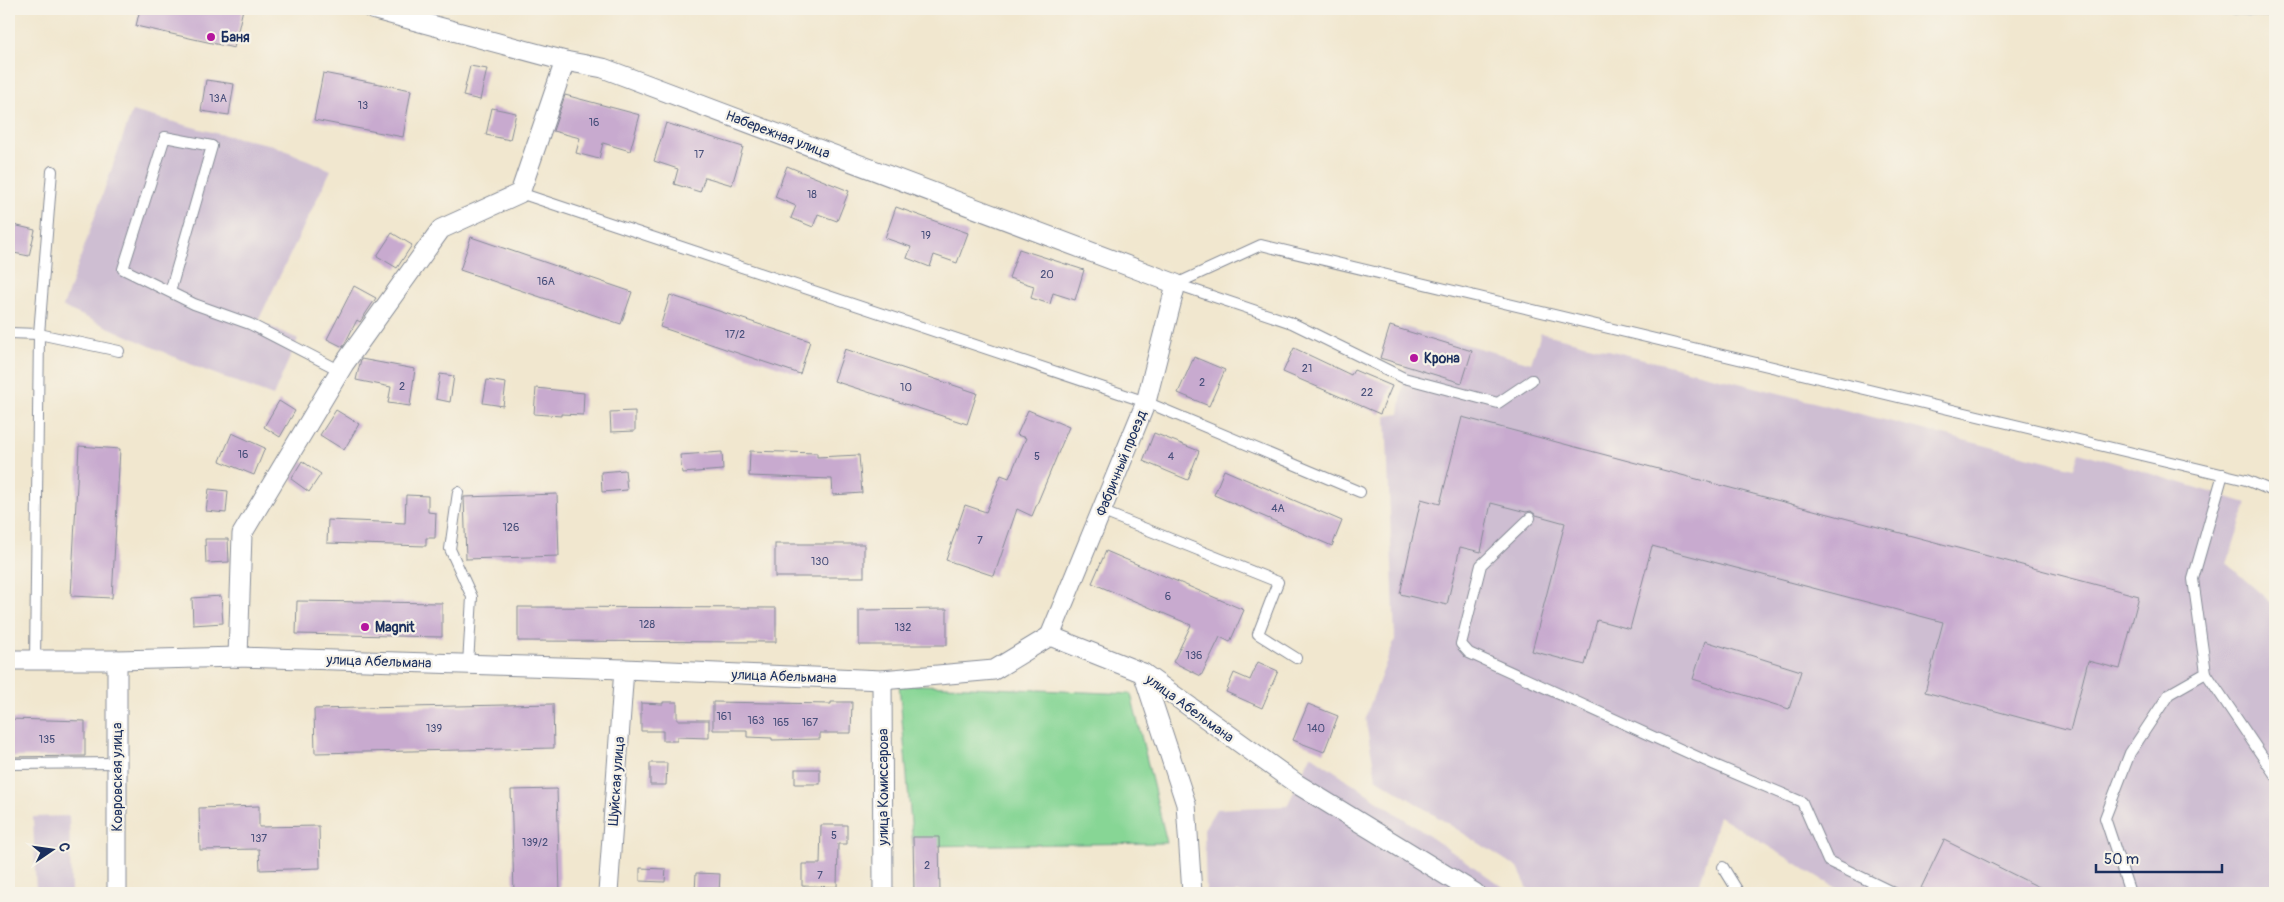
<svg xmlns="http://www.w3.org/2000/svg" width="2284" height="902" viewBox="0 0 2284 902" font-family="Pangolin,sans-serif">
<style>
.industrial{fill:#cebed2}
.green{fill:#87d695;stroke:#51827a}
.water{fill:#7cbef1;stroke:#4c76a8}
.building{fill:#c8aacf}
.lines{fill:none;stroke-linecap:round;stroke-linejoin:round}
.service-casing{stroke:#868b96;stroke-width:12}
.minor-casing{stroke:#868b96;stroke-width:21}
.service{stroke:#fff;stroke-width:10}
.minor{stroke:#fff;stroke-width:19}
.poi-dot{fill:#b5179e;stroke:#f7f3e8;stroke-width:2}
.labels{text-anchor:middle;stroke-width:4.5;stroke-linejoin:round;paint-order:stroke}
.number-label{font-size:11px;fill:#464e7a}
.poi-label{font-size:14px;font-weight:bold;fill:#1b2f5e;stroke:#f7f3e8;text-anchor:start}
.street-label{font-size:14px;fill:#1b2f5e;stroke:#f7f3e8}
</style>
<rect width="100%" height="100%" fill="#f7f3e8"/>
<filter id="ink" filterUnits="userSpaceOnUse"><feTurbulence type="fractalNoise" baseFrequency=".02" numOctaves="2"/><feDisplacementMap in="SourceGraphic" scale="10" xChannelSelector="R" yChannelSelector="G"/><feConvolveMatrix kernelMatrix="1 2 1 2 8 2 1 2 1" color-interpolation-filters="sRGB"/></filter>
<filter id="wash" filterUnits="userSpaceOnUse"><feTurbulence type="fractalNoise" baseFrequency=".0096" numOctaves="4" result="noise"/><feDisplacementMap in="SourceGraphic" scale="20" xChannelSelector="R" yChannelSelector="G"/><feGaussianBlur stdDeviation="1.12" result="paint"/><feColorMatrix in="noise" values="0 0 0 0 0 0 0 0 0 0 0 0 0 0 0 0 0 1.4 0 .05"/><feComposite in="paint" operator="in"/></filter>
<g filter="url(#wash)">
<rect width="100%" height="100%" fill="#f1e7cf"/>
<g class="industrial">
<path d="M132 111 219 134 273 145 331 170 258 321 298 339 273 396 199 368 63 307Z"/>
<path d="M1401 326 1531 363 1541 333 2074 468 2079 452 2247 503 2227 564 2275 606V893H1844L1719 816 1697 893H1537L1528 889 1518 868 1376 778 1365 718 1395 639 1386 416 1399 414 1406 366 1392 362Z"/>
<path d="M1311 755 1512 893H1206L1204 829 1216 809 1287 806Z"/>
<path d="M69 816 71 893H36L33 817Z"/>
</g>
<path class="green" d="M899 684 1131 694 1167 843 913 846Z"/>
<path class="water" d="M2169 9H2275V20L2271 18Z"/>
<g id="blocks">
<g class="building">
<path d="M140 9H243L234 48 136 26Z"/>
<path d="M470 66 487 69 480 100 463 96Z"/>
<path d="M323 73 411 90 403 137 314 120Z"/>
<path d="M206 80 234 84 229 115 201 111Z"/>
<path d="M565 95 640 115 630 151 603 143 599 159 576 153 580 138 553 131Z"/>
<path d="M492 108 516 113 510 140 486 135Z"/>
<path d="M666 123 743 147 732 185 705 177 700 192 674 184 678 169 654 161Z"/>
<path d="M787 166 849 191 837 221 818 214 813 227 791 218 796 206 775 197Z"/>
<path d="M896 207 968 233 957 263 934 255 930 267 907 258 911 247 885 238Z"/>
<path d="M9 224 35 230 29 256 9 252Z"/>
<path d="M392 233 412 245 397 268 377 256Z"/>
<path d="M471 237 632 292 621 324 460 270Z"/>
<path d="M1019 249 1084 270 1075 300 1053 293 1050 304 1031 298 1034 286 1009 278Z"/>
<path d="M354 286 376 298 360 322 357 320 343 347 327 339Z"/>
<path d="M670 295 810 341 800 374 660 327Z"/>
<path d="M1390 326 1472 351 1462 383 1380 358Z"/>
<path d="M1294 348 1351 375 1354 370 1392 386 1380 414 1283 372Z"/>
<path d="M845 349 977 393 967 424 834 381Z"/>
<path d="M1194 357 1225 370 1209 406 1178 393Z"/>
<path d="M361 359 415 369 410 406 388 403 391 387 356 380Z"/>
<path d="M440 374 454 376 450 402 436 399Z"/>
<path d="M487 380 506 383 503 406 483 403Z"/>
<path d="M536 388 584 393 583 415 561 414V416L534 414Z"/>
<path d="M279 401 295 411 280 437 264 427Z"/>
<path d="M336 410 359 424 344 450 320 435Z"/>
<path d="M1028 410 1069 427 1032 516 1017 509 994 576 946 560 965 505 986 512 1001 475 1009 478 1026 438 1017 435Z"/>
<path d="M635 411V431L611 432 610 412Z"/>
<path d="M1462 417 2139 596 2120 669 2088 661 2070 731 1925 692 1943 622 1652 546 1630 629 1597 620 1585 665 1532 651 1565 523 1536 515 1531 511 1526 512 1491 503 1481 552 1460 547 1447 605 1400 594 1421 499 1440 504Z"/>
<path d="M232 433 265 448 254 475 220 461Z"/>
<path d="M1154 433 1199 451 1188 480 1143 461Z"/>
<path d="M79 446 120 449 112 598 71 596Z"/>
<path d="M750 451 817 453V457L859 455 862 493 833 495 832 479 749 476Z"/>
<path d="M722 452 723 470 682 473 680 455Z"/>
<path d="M302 461 321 474 309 492 291 479Z"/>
<path d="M625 470 627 490 602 492 601 472Z"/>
<path d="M1224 470 1342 521 1332 546 1214 495Z"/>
<path d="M209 489 228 491 226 513 206 511Z"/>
<path d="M557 494 559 556 466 559 464 497Z"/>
<path d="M406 495 428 496V512L436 513 435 538H426V546L327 543 328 520 405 523Z"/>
<path d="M205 539H228L229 562 206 563Z"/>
<rect x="775" y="544" width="89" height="33"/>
<path d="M1106 551 1244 610 1230 642 1220 637 1201 676 1173 662 1191 625 1092 583Z"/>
<path d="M221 596 223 623 193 625 192 598Z"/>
<path d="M297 601 442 603V637L296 634Z"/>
<path d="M518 607 776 608V642L518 641Z"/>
<path d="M947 609V645H859V610Z"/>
<path d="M1705 641 1801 671 1789 709 1693 679Z"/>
<path d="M1258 662 1278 671 1262 708 1226 692 1234 673 1250 680Z"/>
<path d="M663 702H677V720H709V738L677 737V741H663V731H641V703L663 704Z"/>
<path d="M713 702 831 704V702H852L851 733H820V739L772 740V738L747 737V730H713Z"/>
<path d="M553 704 554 748 315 753 314 709Z"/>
<path d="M1308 704 1338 716 1324 752 1293 740Z"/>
<path d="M9 719 85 721V756L9 757Z"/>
<path d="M650 763H667L666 785H650Z"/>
<rect x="795" y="769" width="25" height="15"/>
<path d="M557 789 560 893H514L511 790Z"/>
<path d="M259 806V827L319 826 320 868 260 870 259 849 200 850 199 808Z"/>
<path d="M821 825H847V844H838L837 887 802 886V864H820Z"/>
<path d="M913 837H939L940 893H914Z"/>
<path d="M1944 840 2051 893H1932L1921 888Z"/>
<path d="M640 868 666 869 665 882 640 881Z"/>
<path d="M696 873 720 874 719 893H695Z"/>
</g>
</g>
</g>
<g filter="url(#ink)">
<use href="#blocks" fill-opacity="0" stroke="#868b96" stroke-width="1"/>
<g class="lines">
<g class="service-casing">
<g id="service">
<path d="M520 193 1146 402 1360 492"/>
<path d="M1176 284 1261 245 2246 480 2275 492"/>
<path d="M1176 284 1292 323 1404 378 1498 403 1532 380"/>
<path d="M170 292 212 146 165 137 123 269 194 304 250 324 341 371"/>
<path d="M9 333 39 334 119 351"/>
<path d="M458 492 450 549 472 597 468 664"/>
<path d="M1101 511 1278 582 1258 634 1296 658"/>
<path d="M1530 518 1481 565 1461 644 1469 653 1715 765 1802 802 1828 861 1894 893"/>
<path d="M35 660 39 334 52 171"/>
<path d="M2206 673 2275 775"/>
<path d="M9 764 118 763"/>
<path d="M1723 867 1739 893"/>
<path d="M2130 893 2105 818 2130 753 2169 694 2206 673 2193 579 2223 474"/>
</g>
</g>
<g class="minor-casing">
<g id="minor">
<path d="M372 9 565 61 603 68 1176 284 1146 402 1050 636"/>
<path d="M238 657 242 534 344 364 441 229 520 193 565 61"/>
<path d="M9 660H117L238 657 624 669 882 680 994 670 1050 636 1143 673 1297 784 1475 893"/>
<path d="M1143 673 1186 804 1192 893"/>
<path d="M882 680 883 893"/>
<path d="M117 893V660"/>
<path d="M608 893 624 669"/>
</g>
</g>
<use href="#service" class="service"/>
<use href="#minor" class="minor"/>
</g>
</g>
<g class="poi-dot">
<circle cx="211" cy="37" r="5"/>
<circle cx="1414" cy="358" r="5"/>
<circle cx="365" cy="627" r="5"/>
</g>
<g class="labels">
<g class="number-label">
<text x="218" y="102">13А</text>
<text x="363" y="109">13</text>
<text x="594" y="126">16</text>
<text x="699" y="158">17</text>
<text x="812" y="198">18</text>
<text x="926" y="239">19</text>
<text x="1047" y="278">20</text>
<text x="546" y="285">16А</text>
<text x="735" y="338">17/2</text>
<text x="1307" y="372">21</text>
<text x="1202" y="386">2</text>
<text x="402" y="390">2</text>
<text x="906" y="391">10</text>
<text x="1367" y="396">22</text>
<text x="243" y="458">16</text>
<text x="1037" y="460">5</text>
<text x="1171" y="460">4</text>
<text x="1278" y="512">4А</text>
<text x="511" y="531">126</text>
<text x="980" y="544">7</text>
<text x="820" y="565">130</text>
<text x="1168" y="600">6</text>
<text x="647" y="628">128</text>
<text x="903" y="631">132</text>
<text x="1194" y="659">136</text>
<text x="724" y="720">161</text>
<text x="756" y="724">163</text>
<text x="781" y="726">165</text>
<text x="810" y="726">167</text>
<text x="434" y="732">139</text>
<text x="1316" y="732">140</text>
<text x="47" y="743">135</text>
<text x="834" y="839">5</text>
<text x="259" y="842">137</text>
<text x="535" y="846">139/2</text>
<text x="927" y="869">2</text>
<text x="820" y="879">7</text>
</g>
<g class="poi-label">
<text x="221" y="42">Баня</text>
<text x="1424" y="363">Крона</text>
<text x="375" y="632">Magnit</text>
</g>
<g class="street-label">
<text transform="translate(778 134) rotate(21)" y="5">Набережная улица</text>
<text transform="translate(1121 463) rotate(-68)" y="5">Фабричный проезд</text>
<text transform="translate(379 661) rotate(2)" y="5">улица Абельмана</text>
<text transform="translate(784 676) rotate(2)" y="5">улица Абельмана</text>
<text transform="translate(1190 708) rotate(36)" y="5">улица Абельмана</text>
<text transform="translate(117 777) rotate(-90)" y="5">Ковровская улица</text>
<text transform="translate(616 781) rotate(-86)" y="5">Шуйская улица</text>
<text transform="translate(883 787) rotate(-90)" y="5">улица Комиссарова</text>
</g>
</g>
<rect width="2284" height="902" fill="none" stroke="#f7f3e8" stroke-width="30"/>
<g transform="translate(52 850) rotate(77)" stroke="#f7f3e8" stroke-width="4" paint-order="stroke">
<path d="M0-4L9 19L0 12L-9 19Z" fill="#1b2f5e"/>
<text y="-8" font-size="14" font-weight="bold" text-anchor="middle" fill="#1b2f5e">С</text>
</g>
<path d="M2096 864v8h126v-8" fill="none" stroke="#1b2f5e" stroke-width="2.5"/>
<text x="2104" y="864" font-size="15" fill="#1b2f5e" stroke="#f7f3e8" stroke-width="4" paint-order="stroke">50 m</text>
</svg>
